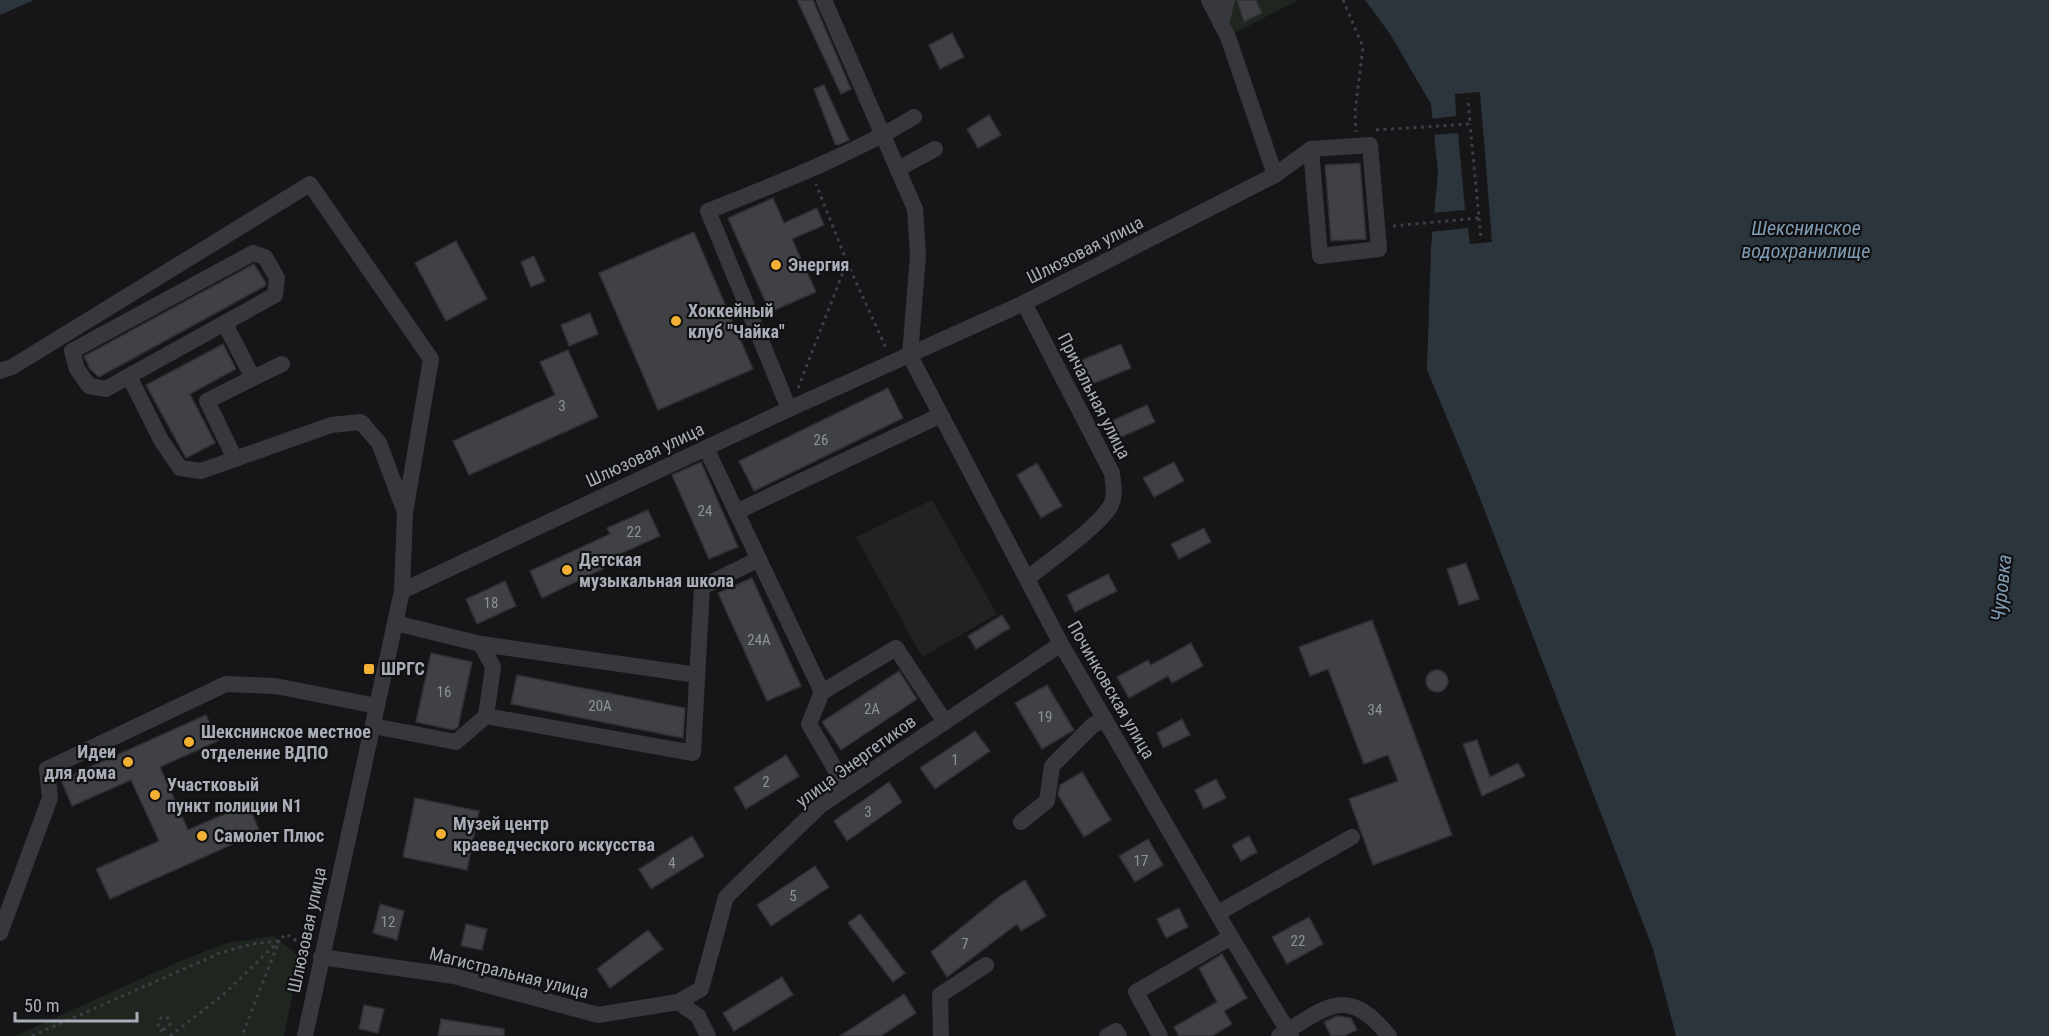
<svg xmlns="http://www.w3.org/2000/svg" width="2049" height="1036" viewBox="0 0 2049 1036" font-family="'Roboto Condensed',sans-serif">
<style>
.built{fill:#222225}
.green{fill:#1e261f}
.water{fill:#2c353c}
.pier{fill:#161618}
.building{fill:#404145;stroke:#303034;stroke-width:1.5}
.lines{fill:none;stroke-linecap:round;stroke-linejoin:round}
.path{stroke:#3d3f44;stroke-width:3;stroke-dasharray:3 4.5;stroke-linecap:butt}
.minor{stroke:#37383d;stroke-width:16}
.poi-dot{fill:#f2b134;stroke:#111113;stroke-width:2}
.labels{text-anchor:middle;stroke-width:4.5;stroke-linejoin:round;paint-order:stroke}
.number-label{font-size:15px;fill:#8e929b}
.street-label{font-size:18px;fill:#a8adb8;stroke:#111113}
.poi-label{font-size:18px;font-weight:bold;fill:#a8adb8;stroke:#111113;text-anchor:start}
.water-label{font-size:20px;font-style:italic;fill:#7f9bb3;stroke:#111113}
</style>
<rect width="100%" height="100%" fill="#161618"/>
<path class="built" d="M932 500 997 614 922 657 856 537Z"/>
<g class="green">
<path d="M1217 0H1299L1234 33Z"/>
<path d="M274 936 300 957 284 1036H15L180 961 227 943Z"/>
</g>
<g class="water">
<path d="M0 0H34L0 15Z"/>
<path d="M1365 0H2049V1036H1676L1653 949 1476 488 1427 370 1431 247 1438 172 1431 104 1390 34Z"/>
</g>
<path class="pier" d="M1480 92 1492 242 1470 244 1468 228 1429 232 1431 213 1465 210 1458 133 1431 135 1429 119 1456 116 1455 94Z"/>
<g class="building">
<path d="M797 0H813L851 89 841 94Z"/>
<path d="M1237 0H1256L1262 13 1244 22Z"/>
<path d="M952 33 964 57 940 69 929 45Z"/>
<path d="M824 85 849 140 838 145 835 144 814 89Z"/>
<path d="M989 115 1001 135 978 148 967 129Z"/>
<path d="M1360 163 1366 239 1331 241 1325 165Z"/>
<path d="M773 198 784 223 817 208 824 225 792 239 816 292 770 312 728 218Z"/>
<path d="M694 232 753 369 658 410 599 273Z"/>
<path d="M456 241 487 299 446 321 415 263Z"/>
<path d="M534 256 545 281 531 287 521 262Z"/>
<path d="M254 264 266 283 265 286 99 377 90 369 84 356Z"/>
<path d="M590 313 598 334 569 346 561 325Z"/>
<path d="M223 344 236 369 190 394 215 443 186 458 146 385Z"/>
<path d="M1121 344 1131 368 1087 386 1077 362Z"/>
<path d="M568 350 598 417 469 475 453 441 555 395 540 362Z"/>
<path d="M888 388 903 418 754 491 739 461Z"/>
<path d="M1147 405 1155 422 1117 439 1109 422Z"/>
<path d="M701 462 738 547 709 559 672 475Z"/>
<path d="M1174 462 1184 481 1154 497 1143 478Z"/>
<path d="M1037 463 1062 506 1041 518 1017 475Z"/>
<path d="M648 510 660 536 600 563 603 569 542 598 530 571 610 534 607 528Z"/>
<path d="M1204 528 1211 542 1179 559 1171 544Z"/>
<path d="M1466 563 1479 599 1459 605 1447 569Z"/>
<path d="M1108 574 1117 591 1075 612 1067 595Z"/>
<path d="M752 578 801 686 767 701 718 593Z"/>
<path d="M505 581 516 606 477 624 466 599Z"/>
<path d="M1002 615 1010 628 976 649 968 636Z"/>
<path d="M1372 620 1452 835 1373 865 1349 799 1398 781 1388 755 1364 764 1328 669 1310 676 1299 647Z"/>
<path d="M1191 643 1203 666 1172 683 1168 676 1129 698 1117 677 1148 660 1151 665Z"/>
<path d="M431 653 472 662 458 727 453 730 416 722Z"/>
<circle cx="1437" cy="681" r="11"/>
<path d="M899 671 917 699 841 750 822 722Z"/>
<path d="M517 675 685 708 683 738 511 704Z"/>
<path d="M1047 685 1074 730 1042 749 1015 703Z"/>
<path d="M206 715 218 741 160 767 188 830 248 804 260 832 110 899 96 869 159 841 131 780 72 806 61 780Z"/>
<path d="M1182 719 1190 735 1163 748 1157 733Z"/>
<path d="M975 731 990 751 935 789 920 768Z"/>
<path d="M1477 740 1490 777 1518 763 1525 776 1482 796 1463 744Z"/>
<path d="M786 755 799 776 746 809 734 788Z"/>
<path d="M1082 772 1111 820 1084 837 1058 795 1060 785Z"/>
<path d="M1216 779 1226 798 1204 809 1195 790Z"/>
<path d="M889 782 902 802 847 841 834 821Z"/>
<path d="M415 798 479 811 467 870 403 857Z"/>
<path d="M692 836 704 856 651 889 639 869Z"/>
<path d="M1249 836 1257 852 1241 861 1232 845Z"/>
<path d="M1148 839 1163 865 1135 882 1119 856Z"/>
<path d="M815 866 829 887 771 926 757 905Z"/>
<path d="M1025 880 1046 916 1021 931 1017 924 947 977 931 952 1000 896Z"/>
<path d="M380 904 404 911 397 940 373 933Z"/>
<path d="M1179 908 1188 927 1166 938 1157 919Z"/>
<path d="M860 914 905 973 893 982 848 923Z"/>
<path d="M1309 917 1323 944 1287 964 1272 937Z"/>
<path d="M466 924 487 929 482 950 461 946Z"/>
<path d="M648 930 663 949 610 988 597 969Z"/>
<path d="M1222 954 1247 998 1224 1011 1232 1024 1212 1036H1179L1174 1027 1217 1002 1199 968Z"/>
<path d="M782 977 793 995 734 1031 723 1013Z"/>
<path d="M904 994 916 1013 881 1036H840Z"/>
<path d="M364 1005 384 1009 378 1033 359 1029Z"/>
<path d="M1337 1016 1351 1018 1357 1030 1344 1036H1331L1324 1022Z"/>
<path d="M441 1019 504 1029V1036H438Z"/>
</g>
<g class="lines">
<g class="path">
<path d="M1343 0 1363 47 1355 112 1356 132"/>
<path d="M1376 130 1470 124 1468 98"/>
<path d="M1479 218 1481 238"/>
<path d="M1393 226 1479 218 1470 124"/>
<path d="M847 262 886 348"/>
<path d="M798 388 847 262 816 184"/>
<circle cx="164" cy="1023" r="6"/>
<path d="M161 1029 163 1036"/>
<path d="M32 1036 220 953 252 944 279 941 286 934 309 949"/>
<path d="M170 1036 223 995 279 941 242 1036"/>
</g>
<g class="minor">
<path d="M824 0 915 209 918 255 910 356 1061 644 1231 937 1291 1036"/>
<path d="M1209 0 1228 37 1275 175"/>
<path d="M1221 24 1227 0"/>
<path d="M898 169 935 149"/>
<path d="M1024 303 1112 473C1113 484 1116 494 1111 505 1100 526 1047 562 1027 579"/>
<path d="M225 324 253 378 282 364"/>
<path d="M0 371 12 367 310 184 431 359 405 513 402 591 305 1036"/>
<path d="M129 376 275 295 277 278 265 257 253 253 72 351 77 369 89 386 106 389 129 376 161 440 180 468 201 471 331 425 361 422 379 443 405 512"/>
<path d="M789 409 708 211C778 183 849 156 914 117"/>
<path d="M706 448 822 692 809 724 846 788"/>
<path d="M235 459 207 401 253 378"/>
<path d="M736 512 941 415"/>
<path d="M402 591 789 409 1024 303 1275 175 1311 149 1370 145 1379 249 1320 256 1311 149"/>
<path d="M481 644 697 675"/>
<path d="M822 692 896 648 945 722"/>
<path d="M486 716 693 753 702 587 759 559"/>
<path d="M373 726 456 742 486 716 493 667 481 644 395 623"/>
<path d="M1021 822 1047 801 1052 766 1093 725 1105 719"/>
<path d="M1218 913 1352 837"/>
<path d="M0 933 50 798 47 769 226 684 275 686 377 706"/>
<path d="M321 957 454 976 598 1015 678 1002 698 1016 708 1036"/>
<path d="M678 1002 701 989 726 897 821 805 1061 644"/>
<path d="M941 1036 940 995 986 965"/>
<path d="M1107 1036 1116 1031 1119 1036"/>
<path d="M1160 1036 1136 992 1231 937"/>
<path d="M1279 1036C1326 1008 1346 983 1389 1036"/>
</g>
</g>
<g class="poi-dot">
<circle cx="776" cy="265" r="6"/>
<circle cx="676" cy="321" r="6"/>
<circle cx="567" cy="570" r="6"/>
<rect x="363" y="663" width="12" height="12" rx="3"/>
<circle cx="189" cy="742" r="6"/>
<circle cx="128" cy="762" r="6"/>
<circle cx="155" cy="795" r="6"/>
<circle cx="441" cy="834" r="6"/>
<circle cx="202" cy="836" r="6"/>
</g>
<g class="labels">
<g class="number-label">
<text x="562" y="411">3</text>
<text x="821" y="445">26</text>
<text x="705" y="516">24</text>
<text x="634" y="537">22</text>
<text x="491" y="608">18</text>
<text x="759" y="645">24А</text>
<text x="444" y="697">16</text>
<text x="600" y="711">20А</text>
<text x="872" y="714">2А</text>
<text x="1375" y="715">34</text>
<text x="1045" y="722">19</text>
<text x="955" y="765">1</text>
<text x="766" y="787">2</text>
<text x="868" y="817">3</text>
<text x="1141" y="866">17</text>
<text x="672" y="868">4</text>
<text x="793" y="901">5</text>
<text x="388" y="927">12</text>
<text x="1298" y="946">22</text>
<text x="965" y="949">7</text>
</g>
<g class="street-label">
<text transform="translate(1085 250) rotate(-27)" y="6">Шлюзовая улица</text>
<text transform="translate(1094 396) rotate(63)" y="6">Причальная улица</text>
<text transform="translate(645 455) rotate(-25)" y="6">Шлюзовая улица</text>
<text transform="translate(1111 690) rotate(60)" y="6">Починковская улица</text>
<text transform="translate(856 761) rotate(-36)" y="6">улица Энергетиков</text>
<text transform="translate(307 930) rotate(-78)" y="6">Шлюзовая улица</text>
<text transform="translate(509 973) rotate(14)" y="6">Магистральная улица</text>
</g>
<g class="poi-label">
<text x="788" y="271">Энергия</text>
<text x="688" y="317">Хоккейный<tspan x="688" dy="21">клуб "Чайка"</tspan></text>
<text x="579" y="566">Детская<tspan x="579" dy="21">музыкальная школа</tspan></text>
<text x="381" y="675">ШРГС</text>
<text x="201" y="738">Шекснинское местное<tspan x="201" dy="21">отделение ВДПО</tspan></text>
<text x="116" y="758" text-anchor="end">Идеи<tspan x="116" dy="21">для дома</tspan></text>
<text x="167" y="791">Участковый<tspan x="167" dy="21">пункт полиции N1</tspan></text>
<text x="453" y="830">Музей центр<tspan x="453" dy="21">краеведческого искусства</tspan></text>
<text x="214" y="842">Самолет Плюс</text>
</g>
<g class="water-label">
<text x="1806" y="235">Шекснинское<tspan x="1806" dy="23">водохранилище</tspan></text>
<text transform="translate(2001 588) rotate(-84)" y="7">Чуровка</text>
</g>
</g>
<path d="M15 1012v9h122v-9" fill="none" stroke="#a8adb8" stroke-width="3"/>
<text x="24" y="1012" font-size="18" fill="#a8adb8" stroke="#111113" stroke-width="4.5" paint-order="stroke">50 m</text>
</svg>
